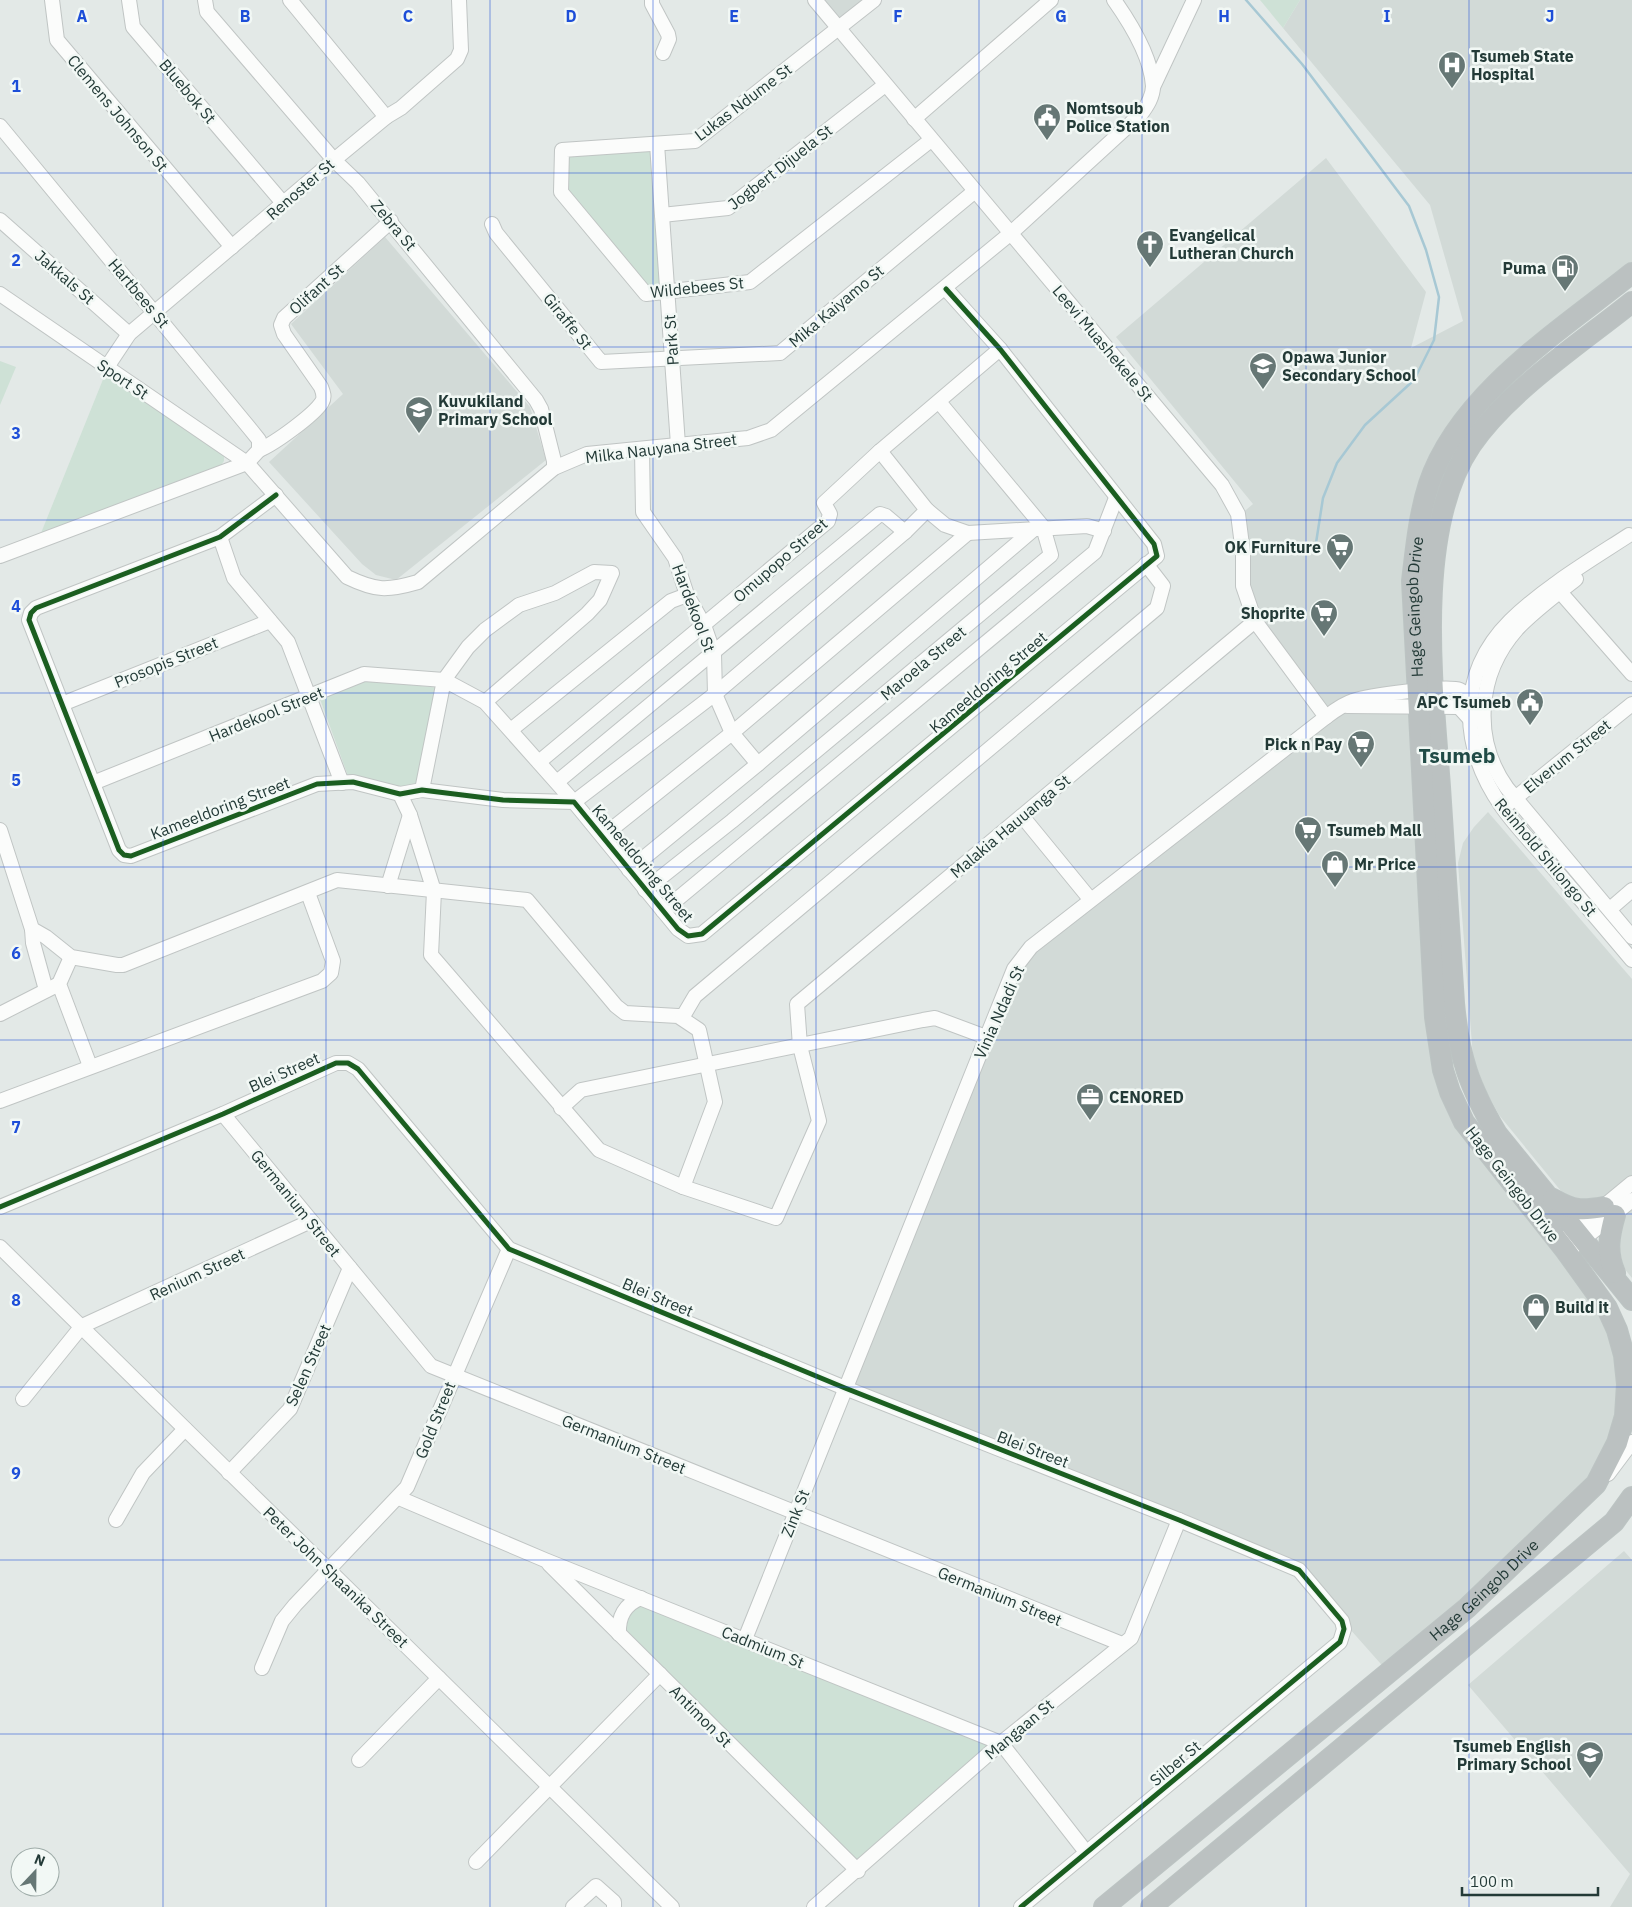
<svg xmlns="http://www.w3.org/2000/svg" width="1632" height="1907" viewBox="0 0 1632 1907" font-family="'IBM Plex Sans',sans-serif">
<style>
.built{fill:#d2dad7}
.green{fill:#cee1d6}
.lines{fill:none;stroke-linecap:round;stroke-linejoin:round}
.stream{stroke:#a7c8d4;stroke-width:2.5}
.minor-casing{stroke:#c0c5c4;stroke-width:16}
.highway-casing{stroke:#bcc4c3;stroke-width:22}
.minor{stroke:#fbfcfb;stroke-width:14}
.highway{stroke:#bbc1c1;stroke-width:20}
.cycleway-casing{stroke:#f2f8f5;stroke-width:8}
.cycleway{stroke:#1b5e20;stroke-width:5}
.grid{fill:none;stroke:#1d4ed8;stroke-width:1;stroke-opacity:0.55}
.labels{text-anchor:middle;stroke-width:5;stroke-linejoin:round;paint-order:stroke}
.poi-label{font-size:16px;font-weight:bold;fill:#233a37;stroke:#f2f8f5;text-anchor:start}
.street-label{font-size:16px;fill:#233a37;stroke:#f2f8f5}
.district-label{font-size:21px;font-weight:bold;fill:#204b46;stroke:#f2f8f5}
.grid-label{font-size:16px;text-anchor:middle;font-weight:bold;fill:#1d4ed8;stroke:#f2f8f5;stroke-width:5;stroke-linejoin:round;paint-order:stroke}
</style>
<rect width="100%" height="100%" fill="#e3e9e7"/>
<g class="built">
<path d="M815 0H874L838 28Z"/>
<path d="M1300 0H1632V273L1474 408 1419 525 1418 691 1344 706 1419 708 1450 1092 1607 1308 1627 1384 1596 1484 1388 1672 1294 1566 845 1388 1014 969 1326 717 1255 621 1240 515 1253 504 1116 337 1326 158 1426 292 1411 348 1463 321 1430 205 1283 28Z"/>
<path d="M385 237 530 407 546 460 396 580 376 575 362 564 269 462 343 394 291 324Z"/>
<path d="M1488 812 1632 979V1278L1499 1115 1485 1089 1473 1058 1458 863 1463 843 1474 827Z"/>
<path d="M1624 1551 1632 1560V1907H1610L1630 1874 1468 1685Z"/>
</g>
<g class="green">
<path d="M1260 0H1300L1283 28Z"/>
<path d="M657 144 667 293 646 294 561 192 562 150Z"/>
<path d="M0 361 16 367 0 405Z"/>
<path d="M106 372 224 454V461L219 468 39 538Z"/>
<path d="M365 681 442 688 424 784 402 790 348 776 320 699Z"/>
<path d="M631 1602 1001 1743 858 1871 619 1626Z"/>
</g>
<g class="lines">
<path class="stream" d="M1246 0 1302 64 1409 206 1426 250 1439 297 1434 340 1414 380 1365 425 1337 463 1323 498 1316 543"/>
<g class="minor-casing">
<g id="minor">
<path d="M52 0 57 40 232 247"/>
<path d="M129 0 133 27 283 203"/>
<path d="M205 0 207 12 334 160 358 183 536 400 541 409 554 461V468"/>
<path d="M290 0 386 117"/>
<path d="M652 0V4L668 34 669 39 663 53"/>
<path d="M815 0 1222 485 1238 514 1243 553V586L1255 621 1326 717"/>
<path d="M874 0 695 141 562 150 561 192 646 294 750 282 931 140"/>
<path d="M1153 87 1194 0"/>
<path d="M914 119 1051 0"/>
<path d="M0 126 251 430 259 440V450L247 463 0 556"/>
<path d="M657 144 678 445"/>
<path d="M662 215 728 208 885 85"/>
<path d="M0 220 129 334"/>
<path d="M492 224 496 233 601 362 780 353 975 191"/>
<path d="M0 294 247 463 347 577C376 591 387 591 418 582L554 468 587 454 748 438 771 430 1011 233 1141 114C1147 106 1153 97 1153 86 1151 56 1131 24 1114 0"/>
<path d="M107 367 129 334 334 160 386 117 401 108 457 59 461 50 459 0"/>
<path d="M642 449 643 512 675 558 687 595 704 625 714 654 715 694 732 733 758 764"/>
<path d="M259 450C274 444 314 415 322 402 325 397 323 392 321 387L284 334 281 325 284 318 391 221"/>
<path d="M880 451 927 510 945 525 968 533 1087 526 1104 531"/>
<path d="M276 495 220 537 36 608 31 613 29 620 119 850 124 855 131 856 317 784 353 782 400 794 422 790 503 800 574 802 678 929 688 936 702 934 1157 556 1154 544 1000 349 946 289"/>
<path d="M1629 535C1589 561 1545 587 1510 621 1456 675 1460 747 1502 807 1516 827 1535 846 1551 865 1578 896 1605 928 1632 960"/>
<path d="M220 537 234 578 288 642 342 783"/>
<path d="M1576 579C1556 595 1534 611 1517 629 1477 674 1472 739 1507 788L1632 937"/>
<path d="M1554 585 1632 674"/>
<path d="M62 704 270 621"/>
<path d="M1347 706 1459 707 1469 718"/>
<path d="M512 729 671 601 687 595"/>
<path d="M539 762 828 521 830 514 824 503 880 451 1000 349"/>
<path d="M557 782 880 514 886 516 905 532"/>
<path d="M93 783 364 674 444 680 485 702 574 802 715 694 905 532 927 510"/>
<path d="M422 790 444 680 468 647 485 630 519 605 555 593 594 572 612 573 600 600 587 614 485 702"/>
<path d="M400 794 410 815 434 891 431 955 599 1150 683 1187 776 1218 819 1121 800 1046 797 1004 1255 621"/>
<path d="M1509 803 1632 704"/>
<path d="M1022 816 1090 899"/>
<path d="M0 830 32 929 46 937 71 957 117 965H123L337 880 527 900 616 1006 625 1013 678 1016 699 1030 715 1102 683 1187"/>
<path d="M603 836 732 733 968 533"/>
<path d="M629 870 758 764 1033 530"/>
<path d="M388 886 410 815"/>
<path d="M645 890 732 821 1051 555 1043 527 940 403"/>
<path d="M1610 909 1632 890"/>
<path d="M663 911 1095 552 1116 498"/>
<path d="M32 929 33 943 46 990"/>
<path d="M71 957 59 984 90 1066"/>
<path d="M0 1014 59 984"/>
<path d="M682 1018 695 996 1157 608 1163 586 1146 564"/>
<path d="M0 1101 322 981 331 973 333 961 308 893"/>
<path d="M561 1108 581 1090 923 1020 935 1018 986 1037"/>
<path d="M223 1114 431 1366 1122 1644"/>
<path d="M0 1207 223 1114 336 1063H348L358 1069 509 1249 845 1388 1179 1520 1299 1570 1342 1621 1344 1629 1340 1642 1021 1907"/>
<path d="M1569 1235 1632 1183"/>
<path d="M1576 1245 1632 1200"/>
<path d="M0 1247 672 1907"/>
<path d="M23 1399 82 1326 311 1221"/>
<path d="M229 1473 290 1409 350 1268"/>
<path d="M1608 1474 1632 1442"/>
<path d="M399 1498 545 1560 1001 1743 1086 1852"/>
<path d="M116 1520 143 1473 185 1429"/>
<path d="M549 1564 858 1871"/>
<path d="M619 1634C618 1617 625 1604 641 1598"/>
<path d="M745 1639 1014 969 1031 947 1326 717C1334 711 1343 704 1353 701 1368 695 1447 685 1460 690 1473 696 1479 707 1483 720"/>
<path d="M262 1668 282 1621 295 1605 407 1487 509 1249"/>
<path d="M359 1760 439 1678"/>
<path d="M476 1862 660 1674"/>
<path d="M573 1907 596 1886 614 1902V1907"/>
<path d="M814 1907 1001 1743 1131 1638 1179 1520"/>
</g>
</g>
<g class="highway-casing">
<g id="highway">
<path d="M1632 302C1581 343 1508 391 1471 445 1413 530 1433 689 1440 787 1445 859 1449 931 1454 1003 1459 1058 1469 1086 1497 1134L1632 1300"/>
<path d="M1553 1199C1574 1211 1581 1211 1604 1207"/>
<path d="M1615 1215C1609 1236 1606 1252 1615 1273"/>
<path id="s1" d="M1104 1907 1467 1608 1596 1484 1617 1443 1625 1416 1627 1384 1624 1355 1617 1330 1607 1308 1566 1251 1464 1122 1450 1092 1443 1070 1435 1017 1412 581C1416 548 1419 515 1429 484 1459 394 1561 330 1632 273"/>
<path d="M1151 1907 1614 1522 1632 1497"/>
</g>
</g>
<use href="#minor" class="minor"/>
<use href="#highway" class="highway"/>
<g class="cycleway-casing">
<g id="cycleway">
<path d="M276 495 220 537 36 608 31 613 29 620 119 850 124 855 131 856 317 784 353 782 400 794 422 790 503 800 574 802 678 929 688 936 702 934 1157 556 1154 544 1000 349 946 289"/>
<path d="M0 1207 223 1114 336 1063H348L358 1069 509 1249 845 1388 1179 1520 1299 1570 1342 1621 1344 1629 1340 1642 1021 1907"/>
</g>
</g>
<use href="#cycleway" class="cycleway"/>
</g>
<path class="grid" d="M163 0V1907M326 0V1907M490 0V1907M653 0V1907M816 0V1907M979 0V1907M1142 0V1907M1306 0V1907M1469 0V1907M0 173H1632M0 347H1632M0 520H1632M0 693H1632M0 867H1632M0 1040H1632M0 1214H1632M0 1387H1632M0 1560H1632M0 1734H1632"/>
<defs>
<g id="hospital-pin" transform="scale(1.4375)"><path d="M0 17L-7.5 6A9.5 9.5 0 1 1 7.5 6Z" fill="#667775" stroke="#f2f8f5"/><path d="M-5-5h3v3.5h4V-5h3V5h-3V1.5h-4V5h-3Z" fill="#fff"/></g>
<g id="civic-pin" transform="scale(1.4375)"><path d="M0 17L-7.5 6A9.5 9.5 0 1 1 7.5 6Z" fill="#667775" stroke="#f2f8f5"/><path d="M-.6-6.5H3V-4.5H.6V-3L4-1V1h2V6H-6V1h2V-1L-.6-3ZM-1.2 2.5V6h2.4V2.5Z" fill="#fff"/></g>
<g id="church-pin" transform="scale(1.4375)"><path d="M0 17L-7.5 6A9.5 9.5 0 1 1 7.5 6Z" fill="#667775" stroke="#f2f8f5"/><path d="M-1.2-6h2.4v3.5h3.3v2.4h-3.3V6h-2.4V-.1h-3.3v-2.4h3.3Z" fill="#fff"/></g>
<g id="fuel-pin" transform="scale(1.4375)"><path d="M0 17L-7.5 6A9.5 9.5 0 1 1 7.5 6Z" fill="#667775" stroke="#f2f8f5"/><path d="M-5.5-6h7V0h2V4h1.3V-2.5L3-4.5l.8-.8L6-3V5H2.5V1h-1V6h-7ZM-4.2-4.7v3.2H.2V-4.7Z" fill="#fff"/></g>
<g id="school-pin" transform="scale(1.4375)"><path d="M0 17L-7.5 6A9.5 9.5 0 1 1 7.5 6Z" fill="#667775" stroke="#f2f8f5"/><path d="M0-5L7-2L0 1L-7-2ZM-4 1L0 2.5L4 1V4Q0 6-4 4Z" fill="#fff"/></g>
<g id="supermarket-pin" transform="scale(1.4375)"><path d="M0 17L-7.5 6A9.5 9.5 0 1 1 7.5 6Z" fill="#667775" stroke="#f2f8f5"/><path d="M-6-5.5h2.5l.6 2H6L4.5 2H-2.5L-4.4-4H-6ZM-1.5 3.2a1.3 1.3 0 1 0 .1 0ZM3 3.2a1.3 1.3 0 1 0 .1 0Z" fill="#fff"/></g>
<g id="shop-pin" transform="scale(1.4375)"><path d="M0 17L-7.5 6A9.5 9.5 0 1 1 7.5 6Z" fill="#667775" stroke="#f2f8f5"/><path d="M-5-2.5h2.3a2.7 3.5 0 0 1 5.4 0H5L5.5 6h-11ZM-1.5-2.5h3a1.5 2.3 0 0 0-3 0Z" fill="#fff"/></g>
<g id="office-pin" transform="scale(1.4375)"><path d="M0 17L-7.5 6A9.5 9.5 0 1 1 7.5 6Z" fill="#667775" stroke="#f2f8f5"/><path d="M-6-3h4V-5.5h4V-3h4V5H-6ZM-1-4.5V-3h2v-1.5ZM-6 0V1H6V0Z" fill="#fff"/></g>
</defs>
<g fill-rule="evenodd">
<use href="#hospital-pin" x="1452" y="65"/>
<use href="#civic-pin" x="1047" y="117"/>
<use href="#church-pin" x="1150" y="244"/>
<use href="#fuel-pin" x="1565" y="268"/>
<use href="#school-pin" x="1263" y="366"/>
<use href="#school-pin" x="419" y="410"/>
<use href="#supermarket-pin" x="1340" y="547"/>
<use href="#supermarket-pin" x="1324" y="613"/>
<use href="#civic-pin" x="1530" y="702"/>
<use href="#supermarket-pin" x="1361" y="744"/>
<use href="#supermarket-pin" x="1308" y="830"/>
<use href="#shop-pin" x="1335" y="864"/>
<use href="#office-pin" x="1090" y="1097"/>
<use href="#shop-pin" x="1536" y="1307"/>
<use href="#school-pin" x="1590" y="1755"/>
</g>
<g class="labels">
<g class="poi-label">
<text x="1471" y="62">Tsumeb State<tspan x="1471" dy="18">Hospital</tspan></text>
<text x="1066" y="114">Nomtsoub<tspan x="1066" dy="18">Police Station</tspan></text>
<text x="1169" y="241">Evangelical<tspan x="1169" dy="18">Lutheran Church</tspan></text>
<text x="1546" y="274" text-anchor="end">Puma</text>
<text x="1282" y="363">Opawa Junior<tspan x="1282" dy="18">Secondary School</tspan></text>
<text x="438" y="407">Kuvukiland<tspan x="438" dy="18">Primary School</tspan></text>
<text x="1321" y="553" text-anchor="end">OK Furniture</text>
<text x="1305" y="619" text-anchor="end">Shoprite</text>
<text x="1511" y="708" text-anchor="end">APC Tsumeb</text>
<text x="1342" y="750" text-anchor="end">Pick n Pay</text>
<text x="1327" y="836">Tsumeb Mall</text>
<text x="1354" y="870">Mr Price</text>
<text x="1109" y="1103">CENORED</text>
<text x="1555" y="1313">Build it</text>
<text x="1571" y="1752" text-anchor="end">Tsumeb English<tspan x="1571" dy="18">Primary School</tspan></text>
</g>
<g class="street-label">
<text transform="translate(188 91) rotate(50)" y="6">Bluebok St</text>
<text transform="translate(743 102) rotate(-37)" y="6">Lukas Ndume St</text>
<text transform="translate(118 113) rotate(50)" y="6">Clemens Johnson St</text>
<text transform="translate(780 167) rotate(-38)" y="6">Jogbert Dijuela St</text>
<text transform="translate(300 189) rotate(-41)" y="6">Renoster St</text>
<text transform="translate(394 225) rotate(50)" y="6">Zebra St</text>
<text transform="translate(65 277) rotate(41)" y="6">Jakkals St</text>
<text transform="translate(697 287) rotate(-6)" y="6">Wildebees St</text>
<text transform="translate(316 289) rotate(-42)" y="6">Olifant St</text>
<text transform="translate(139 293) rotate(50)" y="6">Hartbees St</text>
<text transform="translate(836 306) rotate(-40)" y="6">Mika Kaiyamo St</text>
<text transform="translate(568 321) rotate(51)" y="6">Giraffe St</text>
<text transform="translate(671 340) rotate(-94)" y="6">Park St</text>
<text transform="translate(1103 343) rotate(50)" y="6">Leevi Muashekele St</text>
<text transform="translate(123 379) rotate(34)" y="6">Sport St</text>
<text transform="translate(661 448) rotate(-7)" y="6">Milka Nauyana Street</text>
<text transform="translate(780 560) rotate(-41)" y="6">Omupopo Street</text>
<text dy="6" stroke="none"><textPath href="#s1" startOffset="1590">Hage Geingob Drive</textPath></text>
<text transform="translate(694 608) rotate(69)" y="6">Hardekool St</text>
<text transform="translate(166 662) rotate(-22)" y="6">Prosopis Street</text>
<text transform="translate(923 663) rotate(-40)" y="6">Maroela Street</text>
<text transform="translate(988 682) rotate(-40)" y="6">Kameeldoring Street</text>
<text transform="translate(266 714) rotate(-22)" y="6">Hardekool Street</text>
<text transform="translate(1567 756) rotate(-39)" y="6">Elverum Street</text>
<text transform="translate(220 808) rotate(-21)" y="6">Kameeldoring Street</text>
<text transform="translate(1010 826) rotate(-40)" y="6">Malakia Hauuanga St</text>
<text transform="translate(1546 857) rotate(50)" y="6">Reinhold Shilongo St</text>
<text transform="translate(643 863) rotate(50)" y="6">Kameeldoring Street</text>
<text transform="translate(999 1012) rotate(-66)" y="6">Vinia Ndadi St</text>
<text transform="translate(284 1072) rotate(-24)" y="6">Blei Street</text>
<text transform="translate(1513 1184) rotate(52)" y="6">Hage Geingob Drive</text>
<text transform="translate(296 1203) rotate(51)" y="6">Germanium Street</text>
<text transform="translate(197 1274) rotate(-25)" y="6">Renium Street</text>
<text transform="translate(658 1297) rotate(23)" y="6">Blei Street</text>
<text transform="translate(308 1365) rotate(-66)" y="6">Selen Street</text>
<text transform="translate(435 1420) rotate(-68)" y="6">Gold Street</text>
<text transform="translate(624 1444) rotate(22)" y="6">Germanium Street</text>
<text transform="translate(1033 1449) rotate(21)" y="6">Blei Street</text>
<text transform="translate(795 1513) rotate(-68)" y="6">Zink St</text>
<text transform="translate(336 1577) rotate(44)" y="6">Peter John Shaanika Street</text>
<text dy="6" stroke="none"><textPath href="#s1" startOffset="495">Hage Geingob Drive</textPath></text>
<text transform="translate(1000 1596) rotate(22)" y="6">Germanium Street</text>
<text transform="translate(763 1647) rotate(22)" y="6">Cadmium St</text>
<text transform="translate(701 1716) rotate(45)" y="6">Antimon St</text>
<text transform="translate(1019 1729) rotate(-40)" y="6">Mangaan St</text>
<text transform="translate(1175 1763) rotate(-40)" y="6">Silber St</text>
</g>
<g class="district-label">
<text x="1457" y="763">Tsumeb</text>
</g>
</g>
<g class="grid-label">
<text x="82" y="22">A</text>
<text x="245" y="22">B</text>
<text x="408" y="22">C</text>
<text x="571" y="22">D</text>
<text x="734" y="22">E</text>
<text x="898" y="22">F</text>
<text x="1061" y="22">G</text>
<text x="1224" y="22">H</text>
<text x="1387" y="22">I</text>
<text x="1550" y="22">J</text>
<text x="16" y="92">1</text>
<text x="16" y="266">2</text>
<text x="16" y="439">3</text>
<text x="16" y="612">4</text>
<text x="16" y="786">5</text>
<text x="16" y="959">6</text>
<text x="16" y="1133">7</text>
<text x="16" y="1306">8</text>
<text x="16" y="1479">9</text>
</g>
<g transform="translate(35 1872) rotate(22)"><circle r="24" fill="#f2f8f5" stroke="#9faca9"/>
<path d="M0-4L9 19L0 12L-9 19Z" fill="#667775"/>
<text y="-8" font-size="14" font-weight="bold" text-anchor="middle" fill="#233a37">N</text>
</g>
<path d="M1462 1887v8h136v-8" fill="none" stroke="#233a37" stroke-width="2.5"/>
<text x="1470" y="1887" font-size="15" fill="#233a37" stroke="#f2f8f5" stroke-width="4" paint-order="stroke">100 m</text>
</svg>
